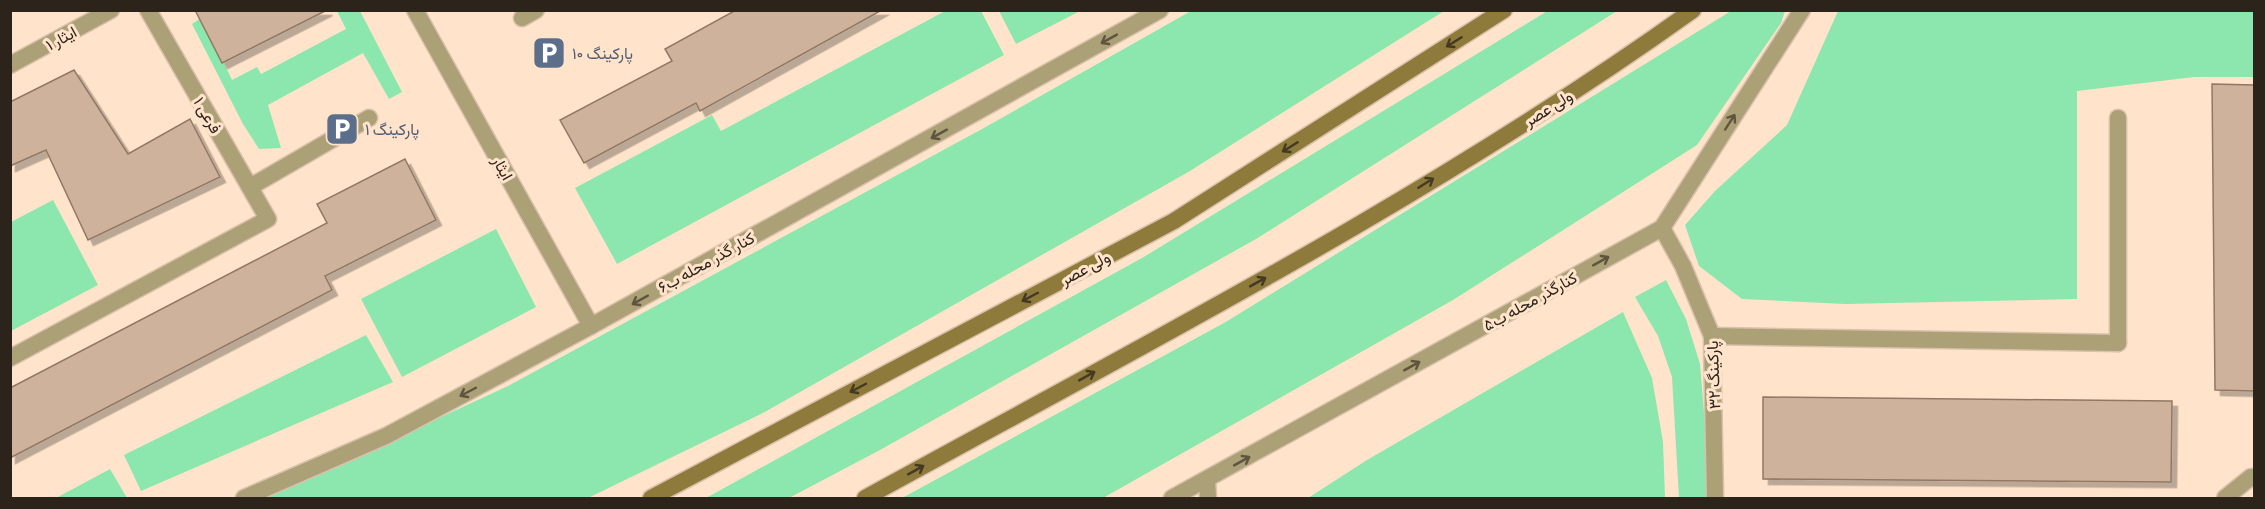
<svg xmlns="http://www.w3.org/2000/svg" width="2265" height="509" viewBox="0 0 2265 509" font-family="'Source Sans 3',Vazirmatn,sans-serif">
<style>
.green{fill:#8be7ad}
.building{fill:#ceb29c;stroke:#927864;stroke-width:1.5;filter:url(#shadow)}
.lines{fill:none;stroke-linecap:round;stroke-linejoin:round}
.service-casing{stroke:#d9c1ab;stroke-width:19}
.minor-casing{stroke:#d9c1ab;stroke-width:19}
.tertiary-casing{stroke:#d9c1ab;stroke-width:19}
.secondary-casing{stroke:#d9c1ab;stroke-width:19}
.service{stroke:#aca077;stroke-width:16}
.minor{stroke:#aca077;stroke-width:16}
.tertiary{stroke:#aca077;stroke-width:16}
.secondary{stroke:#8e7b3b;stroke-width:16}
.oneway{stroke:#5f553f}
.oneway2{stroke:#443922}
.labels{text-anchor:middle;stroke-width:6;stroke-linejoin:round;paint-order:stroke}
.street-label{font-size:16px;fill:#2c231a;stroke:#ffe4cb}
.service-label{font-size:16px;fill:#4e5e75;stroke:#ffe4cb;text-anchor:start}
</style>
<defs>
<filter id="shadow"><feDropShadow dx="5.5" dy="5.5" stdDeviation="0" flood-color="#0004"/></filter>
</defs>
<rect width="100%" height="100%" fill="#ffe4cb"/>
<g class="green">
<path d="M947 10 981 11 1004 55 617 264 575 188 712 115 721 131Z"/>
<path d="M1549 10 1617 11 1256 239 880 450 789 498H706L1142 258Z"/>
<path d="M337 11H360L402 92 389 99 363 53 268 105 281 148 259 149 243 124 192 24 202 17 232 80 257 67 261 74 346 29Z"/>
<path d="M999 11H1080L1016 44Z"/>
<path d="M1191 11H1444L1190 171 763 413 588 498H266L508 386 982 129Z"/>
<path d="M1731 11H1785L1781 23 1697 145 1453 300 1103 498H902L1224 323Z"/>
<path d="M1838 11H2254V77H2194L2077 91V299L1845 304 1742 299 1699 266 1685 225 1715 191 1787 125Z"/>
<path d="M53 200 98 285 11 331V222Z"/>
<path d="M496 229 536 307 402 377 361 299Z"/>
<path d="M1666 280 1686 319 1700 364 1711 498H1679L1672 377 1658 336 1635 297Z"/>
<path d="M1623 312 1652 378 1663 442 1665 498H1308L1367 460Z"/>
<path d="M366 335 393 382 141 491 124 455Z"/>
<path d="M110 469 127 498H56Z"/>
</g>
<g class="building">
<path d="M195 10H327L222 63Z"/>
<path d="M736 10H882L700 111 696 103 584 163 560 120 672 61 665 49Z"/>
<path d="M74 70 128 154 190 119 220 177 88 240 46 150 10 166V102Z"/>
<path d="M2212 84 2254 85V391L2215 390Z"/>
<path d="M405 159 436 220 325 276 332 290 10 458V388L327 223 317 204Z"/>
<path d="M1763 397 2172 401 2171 482 1763 479Z"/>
</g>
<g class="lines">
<g class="service-casing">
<g id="service">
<path d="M522 18 536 10"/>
<path d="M2118 118V343"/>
<path d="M250 187 369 118"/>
</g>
</g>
<g class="minor-casing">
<g id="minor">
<path d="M1662 228 1683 266 1712 336 1715 498"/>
<path d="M1712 336 2118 343"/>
<path d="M10 358 268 219 148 10"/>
<path d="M1207 480 1208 498"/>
</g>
</g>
<g class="tertiary-casing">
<g id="tertiary">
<path d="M415 10 591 326"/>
<path d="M10 65 111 10"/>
<path d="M244 498 386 436 591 326 1160 10"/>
<path d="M1172 498 1662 228 1802 10"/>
<path d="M2225 498 2251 477H2254"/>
</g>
</g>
<g class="secondary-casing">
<g id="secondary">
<path d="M651 498 1174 221 1504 10"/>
<path d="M865 498C1145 344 1432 197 1693 10"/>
</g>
</g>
<use href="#service" class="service"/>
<use href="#minor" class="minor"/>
<use href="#tertiary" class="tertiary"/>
<use href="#secondary" class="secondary"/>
</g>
<defs><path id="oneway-shaft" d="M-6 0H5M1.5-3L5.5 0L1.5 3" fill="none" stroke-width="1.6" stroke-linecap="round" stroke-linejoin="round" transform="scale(1.5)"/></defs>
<g class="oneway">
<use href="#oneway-shaft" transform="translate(1109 39) rotate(151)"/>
<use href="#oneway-shaft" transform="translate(1730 122) rotate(-57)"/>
<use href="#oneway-shaft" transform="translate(939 134) rotate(151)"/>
<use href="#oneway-shaft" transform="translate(1601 261) rotate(-29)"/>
<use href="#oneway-shaft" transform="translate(640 300) rotate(151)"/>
<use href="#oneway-shaft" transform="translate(1412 366) rotate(-29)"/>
<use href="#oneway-shaft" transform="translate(468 392) rotate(152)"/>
<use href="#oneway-shaft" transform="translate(1242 461) rotate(-29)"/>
</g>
<g class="oneway2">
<use href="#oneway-shaft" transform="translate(1454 42) rotate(148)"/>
<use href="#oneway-shaft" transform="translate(1290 147) rotate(148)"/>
<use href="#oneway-shaft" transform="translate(1426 183) rotate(-32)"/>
<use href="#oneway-shaft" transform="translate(1258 282) rotate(-29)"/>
<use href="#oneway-shaft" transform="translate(1030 297) rotate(152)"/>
<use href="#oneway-shaft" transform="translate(1087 376) rotate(-29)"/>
<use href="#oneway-shaft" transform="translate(858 388) rotate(152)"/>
<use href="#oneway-shaft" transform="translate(916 470) rotate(-29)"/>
</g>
<defs>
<g id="parking-square" transform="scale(1.725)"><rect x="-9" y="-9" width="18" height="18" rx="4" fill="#5c6f8a" stroke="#ffe4cb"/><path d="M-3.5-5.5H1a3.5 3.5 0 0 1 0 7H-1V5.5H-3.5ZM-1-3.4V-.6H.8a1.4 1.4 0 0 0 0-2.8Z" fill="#fff"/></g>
</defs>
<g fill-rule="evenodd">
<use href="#parking-square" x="549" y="53"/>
<use href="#parking-square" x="342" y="129"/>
</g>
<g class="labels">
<g class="street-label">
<text transform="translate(61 38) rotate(-29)" y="6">ایثار ۱</text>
<text transform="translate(1548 108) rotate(-32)" y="6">ولی عصر</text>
<text transform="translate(208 115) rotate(60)" y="6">فرعی ۱</text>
<text transform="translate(503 168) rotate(61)" y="6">ایثار</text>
<text transform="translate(706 262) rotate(-29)" y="6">کنار گذر محله ب۶</text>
<text transform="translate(1085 268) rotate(-28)" y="6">ولی عصر</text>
<text transform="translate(1530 301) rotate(-29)" y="6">کنارگذر محله ب۵</text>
<text transform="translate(1713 375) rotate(-92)" y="6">پارکینگ ۳۲</text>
</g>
<g class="service-label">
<text x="572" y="59">پارکینگ ۱۰</text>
<text x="365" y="135">پارکینگ ۱</text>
</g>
</g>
<rect width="2265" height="509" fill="none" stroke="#2c231a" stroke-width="24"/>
</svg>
